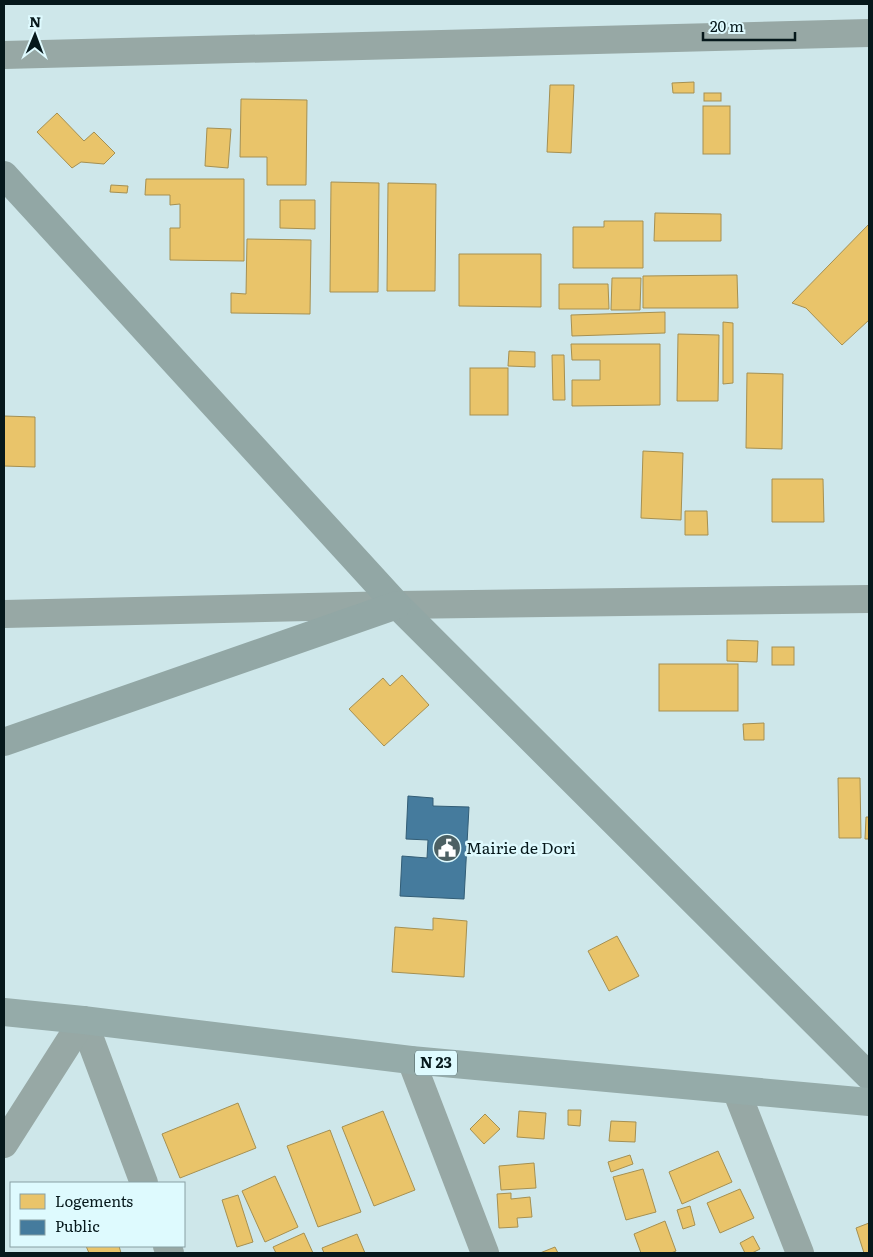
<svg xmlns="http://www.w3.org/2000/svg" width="873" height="1257" viewBox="0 0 873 1257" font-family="Literata,serif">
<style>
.homes{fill:#e9c46a;stroke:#a59052}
.public{fill:#457b9d;stroke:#325d76}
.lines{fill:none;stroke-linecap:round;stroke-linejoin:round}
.minor{stroke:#97a8a5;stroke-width:28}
.secondary{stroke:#92a7a5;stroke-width:28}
.primary{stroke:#95aba9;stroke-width:28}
.labels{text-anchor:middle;stroke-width:5;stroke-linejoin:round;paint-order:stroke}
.shield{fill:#defafe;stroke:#475c5f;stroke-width:1}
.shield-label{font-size:15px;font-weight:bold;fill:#06181b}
.poi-label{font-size:16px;fill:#06181b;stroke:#defafe;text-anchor:start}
</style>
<rect width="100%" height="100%" fill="#cee7ea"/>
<g class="homes">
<path d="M694 82V93H673L672 83Z"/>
<path d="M550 85H574L571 153 547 152Z"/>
<rect x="704" y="93" width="17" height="8"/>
<path d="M241 99 307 100 306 185H267V157H240Z"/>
<rect x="703" y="106" width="27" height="48"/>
<path d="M57 113 84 141 94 132 115 153 104 164 81 162 72 168 37 132Z"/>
<path d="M207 128 231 129 228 168 205 166Z"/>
<path d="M146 179H244V261L170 260V228H180V204L170 205V195H145Z"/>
<path d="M331 182 379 183 378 292H330Z"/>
<path d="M388 183 436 184 435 291H387Z"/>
<path d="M111 185 128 186 127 193 110 192Z"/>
<path d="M280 200H315V229L280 228Z"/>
<path d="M655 213 721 214V241H654Z"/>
<path d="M604 221H643V268H573V227H604Z"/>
<path d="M869 224V320L842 345 806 308 792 303Z"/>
<path d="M247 239 311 240 310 314 231 313V293L246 294Z"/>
<path d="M459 254H541V307L459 306Z"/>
<path d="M737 275 738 308H643V276Z"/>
<path d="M612 278H641L640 310H611Z"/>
<path d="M559 284H608L609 309H559Z"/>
<path d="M665 312V333L572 336 571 315Z"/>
<path d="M723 322 733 323V383L723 384Z"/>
<path d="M678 334 719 335 718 401H677Z"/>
<path d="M571 344H660V405L572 406V380H600V360H572Z"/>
<path d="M509 351 535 352V367L508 366Z"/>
<path d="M552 355H564L565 400H553Z"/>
<rect x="470" y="368" width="38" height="47"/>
<path d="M747 373 783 374 782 449 746 448Z"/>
<path d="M4 416 35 417V467L4 466Z"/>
<path d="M643 451 683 453 681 520 641 518Z"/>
<path d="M772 479H823L824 522H772Z"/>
<path d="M685 511H707L708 535H685Z"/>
<path d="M727 640 758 641 757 662 727 661Z"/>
<rect x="772" y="647" width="22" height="18"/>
<rect x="659" y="664" width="79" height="47"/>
<path d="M402 675 429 705 384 746 349 709 383 678 390 686Z"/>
<path d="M764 723V740H744L743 724Z"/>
<path d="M838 778H860L861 838H839Z"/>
<path d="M866 817H869V839H865Z"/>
<path d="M433 918 467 921 464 977 392 972 395 927 433 930Z"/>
<path d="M617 936 639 976 609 991 588 951Z"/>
<path d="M238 1103 256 1148 180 1178 162 1134Z"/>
<path d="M568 1110H581L580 1126 568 1125Z"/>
<path d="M383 1111 415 1190 374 1206 342 1127Z"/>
<path d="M519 1111 546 1113 544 1139 517 1137Z"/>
<path d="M485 1114 500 1129 484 1144 470 1129Z"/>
<path d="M611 1121 636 1122 635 1142 609 1141Z"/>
<path d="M330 1130 361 1212 318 1227 287 1146Z"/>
<path d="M718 1151 732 1182 682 1204 669 1172Z"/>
<path d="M630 1155 633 1164 611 1172 608 1162Z"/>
<path d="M534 1163 536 1188 501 1190 499 1166Z"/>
<path d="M643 1169 656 1212 626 1220 613 1177Z"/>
<path d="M275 1176 298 1227 265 1242 242 1191Z"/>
<path d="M740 1189 754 1218 720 1233 707 1203Z"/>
<path d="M511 1193V1199L530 1197 532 1217 517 1218 518 1227 499 1228 497 1194Z"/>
<path d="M238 1195 253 1242 237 1247 222 1200Z"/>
<path d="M690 1206 695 1225 683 1229 677 1210Z"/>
<path d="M665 1221 676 1251 671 1253H641L634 1234Z"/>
<path d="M869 1223V1253H864L856 1228Z"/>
<path d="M304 1233 313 1253H276L273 1247Z"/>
<path d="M357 1234 365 1253H324L322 1248Z"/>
<path d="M753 1236 760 1249 752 1253H745L740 1243Z"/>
<path d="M86 1246H119L121 1253H89Z"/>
<path d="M555 1247 558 1253H540Z"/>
</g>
<path class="public" d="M408 796 433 798V806L469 807 464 899 400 896 402 856 427 858 428 840 406 839Z"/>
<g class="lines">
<g class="minor">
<path d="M4 55 869 33"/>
<path d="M4 614 397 605 869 599"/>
<path d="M83 1020 144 1183"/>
<path d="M411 1060 485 1253"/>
<path d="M736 1090 800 1253"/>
<path d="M4 1144 83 1020"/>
<path d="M167 1246 170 1253"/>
</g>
<g class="secondary">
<path d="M4 175 397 605 869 1076"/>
<path d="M4 742 397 605"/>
</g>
<path class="primary" d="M4 1012 83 1020 411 1060 869 1102"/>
</g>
<defs>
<g id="civic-disc" transform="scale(1.4375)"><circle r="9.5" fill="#4c6063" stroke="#defafe"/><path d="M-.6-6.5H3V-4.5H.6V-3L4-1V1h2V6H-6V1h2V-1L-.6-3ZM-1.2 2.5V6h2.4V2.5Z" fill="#fff"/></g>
</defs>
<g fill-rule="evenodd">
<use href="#civic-disc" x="447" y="848"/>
</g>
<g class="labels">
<rect class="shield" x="415" y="1050.5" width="42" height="25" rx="4"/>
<g class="shield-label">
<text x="436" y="1068">N 23</text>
</g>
<g class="poi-label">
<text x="466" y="854">Mairie de Dori</text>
</g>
</g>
<rect width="873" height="1257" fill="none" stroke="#06181b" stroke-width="10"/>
<rect x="10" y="1182" width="175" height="65" fill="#defafe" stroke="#88a0a3"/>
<rect x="20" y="1194" width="25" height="15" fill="#e9c46a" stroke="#88a0a3"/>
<text x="55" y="1207" font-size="15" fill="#06181b">Logements</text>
<rect x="20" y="1220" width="25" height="15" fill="#457b9d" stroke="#88a0a3"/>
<text x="55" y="1232" font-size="15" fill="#06181b">Public</text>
<g transform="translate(35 35) rotate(1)" stroke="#defafe" stroke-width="4" paint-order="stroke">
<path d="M0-4L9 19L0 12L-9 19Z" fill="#06181b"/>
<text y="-8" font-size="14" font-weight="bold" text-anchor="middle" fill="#06181b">N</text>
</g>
<path d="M703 32v8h92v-8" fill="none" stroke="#06181b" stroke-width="2.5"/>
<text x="710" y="32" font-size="15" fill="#06181b" stroke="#defafe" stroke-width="4" paint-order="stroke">20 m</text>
</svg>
